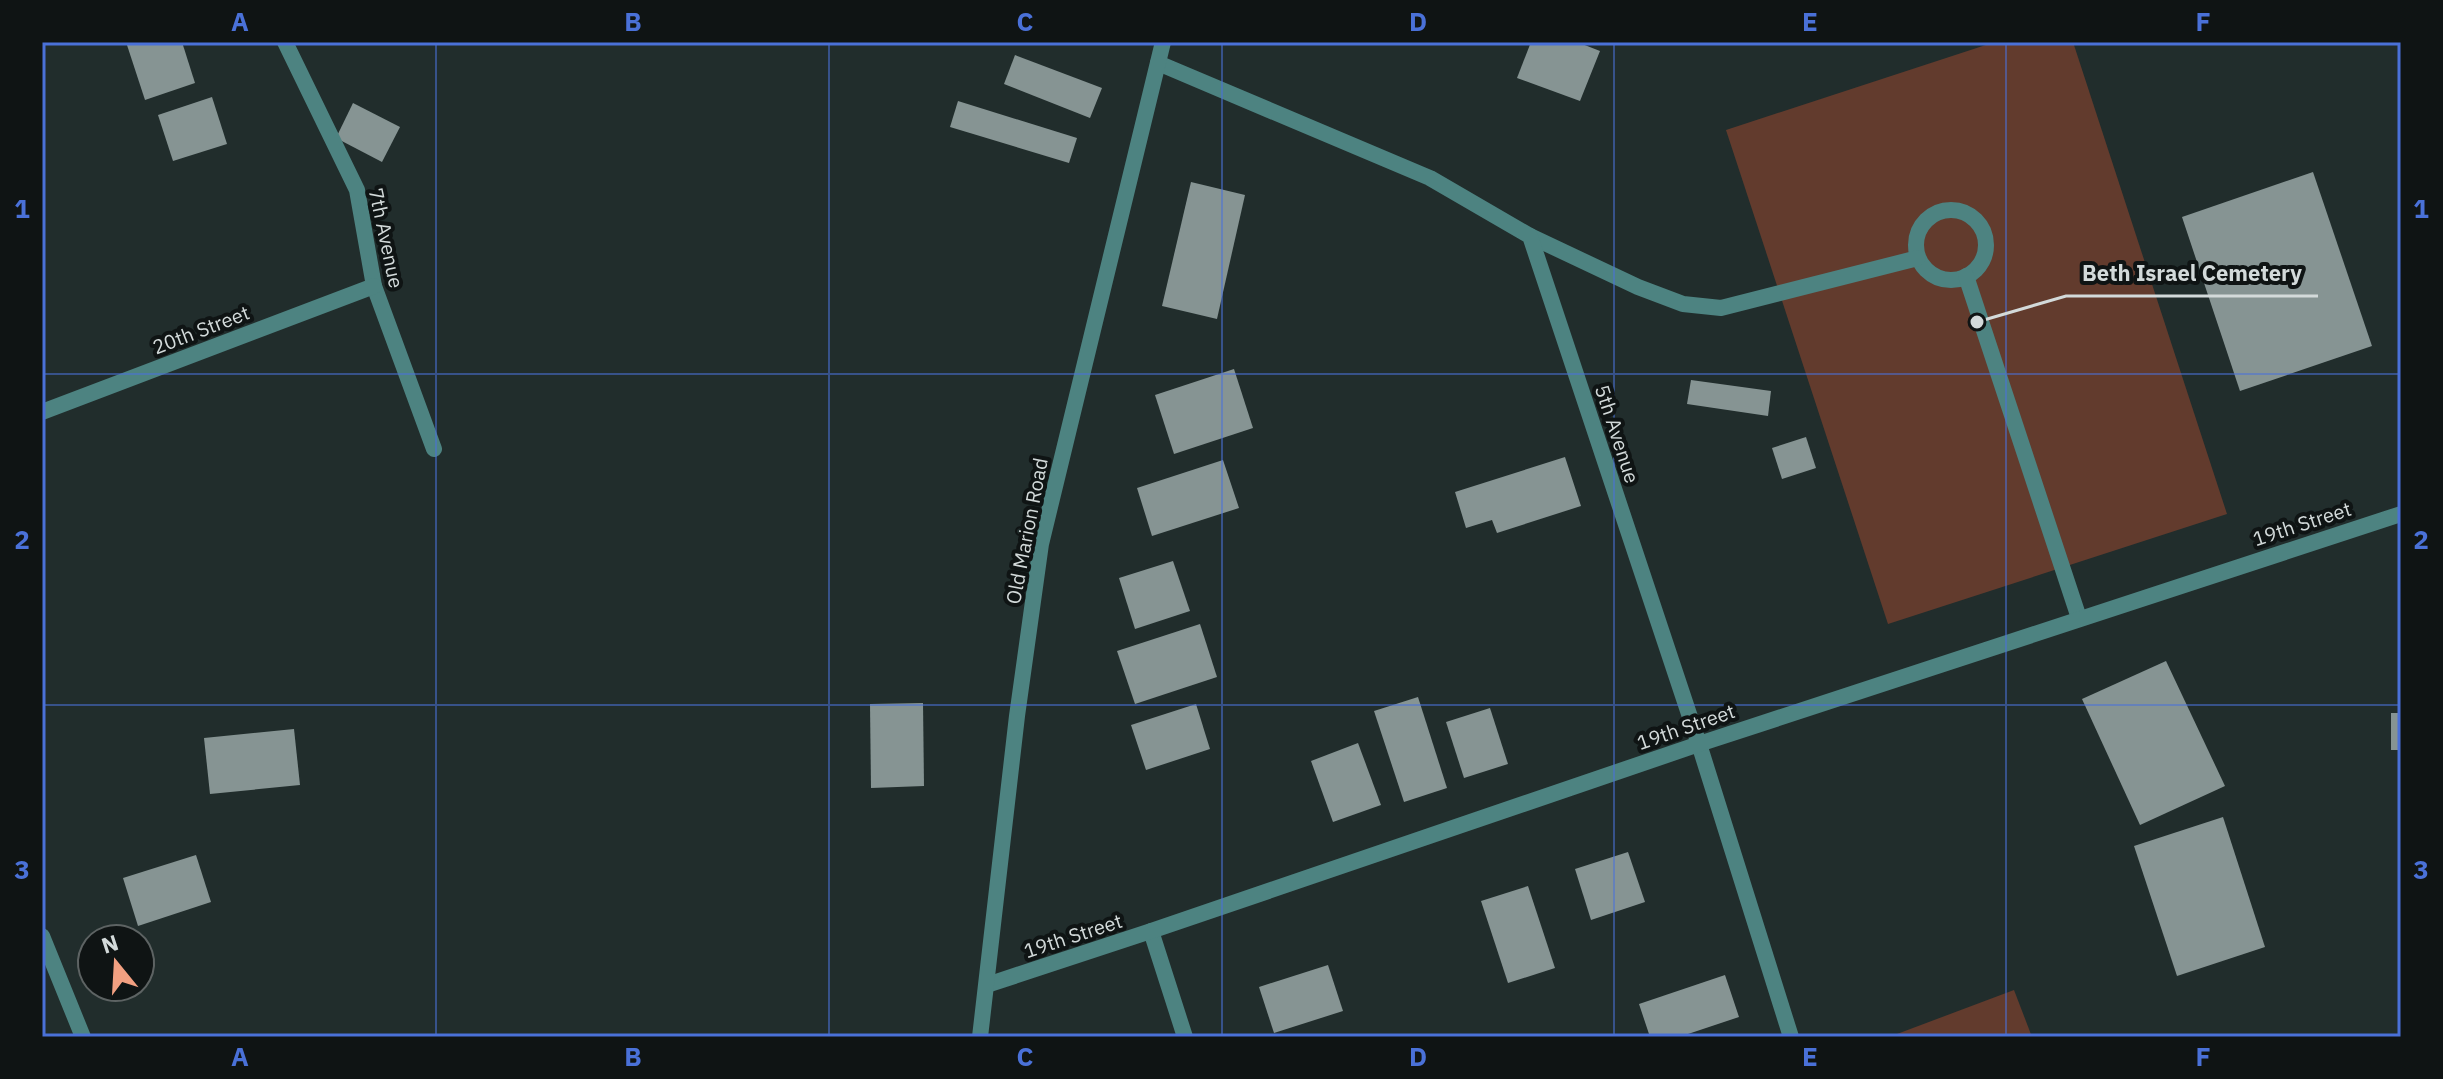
<svg xmlns="http://www.w3.org/2000/svg" width="2443" height="1079" viewBox="0 0 2443 1079" font-family="'IBM Plex Sans',sans-serif">
<style>
.green{fill:#623b2d}
.building{fill:#869493}
.lines{fill:none;stroke-linecap:round;stroke-linejoin:round}
.lane{stroke:#4d8381;stroke-width:16}
.street{stroke:#4d8381;stroke-width:16}
.grid{fill:none;stroke:#4a71d8;stroke-width:2;stroke-opacity:0.55}
.labels{text-anchor:middle;stroke-width:8;stroke-linejoin:round;paint-order:stroke}
.street-label{font-size:20px;fill:#d3dada;stroke:#0f1414}
.leader{fill:none;stroke:#d3dada;stroke-width:3}
.callout-dot{fill:#d3dada;stroke:#0f1414;stroke-width:3}
.callout-label{font-size:22px;text-anchor:middle;font-weight:bold;fill:#d3dada;stroke:#0f1414;stroke-width:8;stroke-linejoin:round;paint-order:stroke}
.neatline{fill:none;stroke:#4a71d8;stroke-width:3}
.grid-label{font-size:26px;text-anchor:middle;font-weight:bold;fill:#4a71d8}
</style>
<rect width="100%" height="100%" fill="#212d2c"/>
<g class="green">
<path d="M1995 42H2073L2227 514 1888 624 1726 130Z"/>
<path d="M2014 990 2032 1037H1889Z"/>
</g>
<g class="building">
<path d="M126 42H182L195 83 145 100Z"/>
<path d="M1531 42H1577L1600 51 1580 101 1517 78Z"/>
<path d="M1015 55 1102 88 1090 118 1004 84Z"/>
<path d="M212 97 227 144 173 161 158 115Z"/>
<path d="M958 101 1077 138 1069 163 950 127Z"/>
<path d="M353 103 400 127 382 162 336 138Z"/>
<path d="M2313 172 2372 346 2240 391 2182 217Z"/>
<path d="M1191 182 1245 195 1217 319 1162 306Z"/>
<path d="M1234 369 1253 428 1174 454 1155 395Z"/>
<path d="M1691 380 1771 391 1768 416 1687 404Z"/>
<path d="M1806 437 1816 468 1782 479 1772 448Z"/>
<path d="M1565 457 1581 506 1497 533 1492 520 1466 528 1455 492Z"/>
<path d="M1223 460 1239 508 1152 536 1137 488Z"/>
<path d="M1173 561 1190 611 1135 629 1119 578Z"/>
<path d="M1200 624 1217 677 1135 704 1117 651Z"/>
<path d="M2166 661 2225 786 2140 825 2082 699Z"/>
<path d="M1418 697 1447 788 1404 802 1374 711Z"/>
<path d="M923 703 924 786 871 788 870 704Z"/>
<path d="M1196 704 1210 749 1146 770 1131 725Z"/>
<path d="M1490 708 1508 764 1464 778 1446 722Z"/>
<rect x="2391" y="713" width="10" height="37"/>
<path d="M294 729 300 785 210 794 204 738Z"/>
<path d="M1358 743 1381 805 1333 822 1311 761Z"/>
<path d="M2223 817 2265 947 2177 976 2134 846Z"/>
<path d="M1628 852 1645 902 1591 920 1575 869Z"/>
<path d="M196 855 211 902 138 926 123 878Z"/>
<path d="M1528 886 1555 968 1508 983 1481 901Z"/>
<path d="M1328 965 1343 1011 1274 1033 1259 987Z"/>
<path d="M1725 975 1739 1017 1679 1037H1650L1639 1004Z"/>
</g>
<g class="lines">
<g class="lane">
<circle cx="1951" cy="245" r="35"/>
<path d="M1530 236 1638 287 1683 304 1721 308 1918 258"/>
<path d="M1966 276 2079 618"/>
</g>
<g class="street">
<path d="M285 42 357 190 374 286 434 449"/>
<path d="M1158 63 1430 178 1530 236 1699 744 1791 1037"/>
<path d="M42 412 374 286"/>
<path d="M1151 931 1185 1037"/>
<path d="M42 936 83 1037"/>
<path d="M987 985 1151 931 1699 744 2401 514"/>
<path d="M980 1037 1017 716 1041 544 1163 42"/>
</g>
</g>
<path class="grid" d="M436 42V1037M829 42V1037M1222 42V1037M1614 42V1037M2006 42V1037M42 374H2401M42 705H2401"/>
<g class="labels">
<g class="street-label">
<text transform="translate(386 238) rotate(78)" y="7">7th Avenue</text>
<text transform="translate(201 330) rotate(-21)" y="7">20th Street</text>
<text transform="translate(1617 434) rotate(72)" y="7">5th Avenue</text>
<text transform="translate(2302 524) rotate(-18)" y="7">19th Street</text>
<text transform="translate(1027 531) rotate(-79)" y="7">Old Marion Road</text>
<text transform="translate(1686 727) rotate(-19)" y="7">19th Street</text>
<text transform="translate(1073 936) rotate(-18)" y="7">19th Street</text>
</g>
</g>
<path class="leader" d="M1977 322L2066 296H2318"/>
<circle class="callout-dot" cx="1977" cy="322" r="8"/>
<g class="callout-label">
<text x="2192" y="281">Beth Israel Cemetery</text>
</g>
<rect width="2443" height="1079" fill="none" stroke="#0f1414" stroke-width="88"/>
<g transform="translate(116 963) rotate(342)"><circle r="38" fill="#0f1414" stroke="#5d6363" stroke-width="2"/>
<path d="M0-6L14 30L0 20L-14 30Z" fill="#f2a081"/>
<text y="-12" font-size="22" font-weight="bold" text-anchor="middle" fill="#d3dada">N</text>
</g>
<rect x="44" y="44" width="2355" height="991" class="neatline"/>
<g class="grid-label">
<text x="240" y="31">A</text>
<text x="633" y="31">B</text>
<text x="1025" y="31">C</text>
<text x="1418" y="31">D</text>
<text x="1810" y="31">E</text>
<text x="2203" y="31">F</text>
<text x="22" y="218">1</text>
<text x="2421" y="218">1</text>
<text x="22" y="549">2</text>
<text x="2421" y="549">2</text>
<text x="22" y="879">3</text>
<text x="2421" y="879">3</text>
<text x="240" y="1066">A</text>
<text x="633" y="1066">B</text>
<text x="1025" y="1066">C</text>
<text x="1418" y="1066">D</text>
<text x="1810" y="1066">E</text>
<text x="2203" y="1066">F</text>
</g>
</svg>
